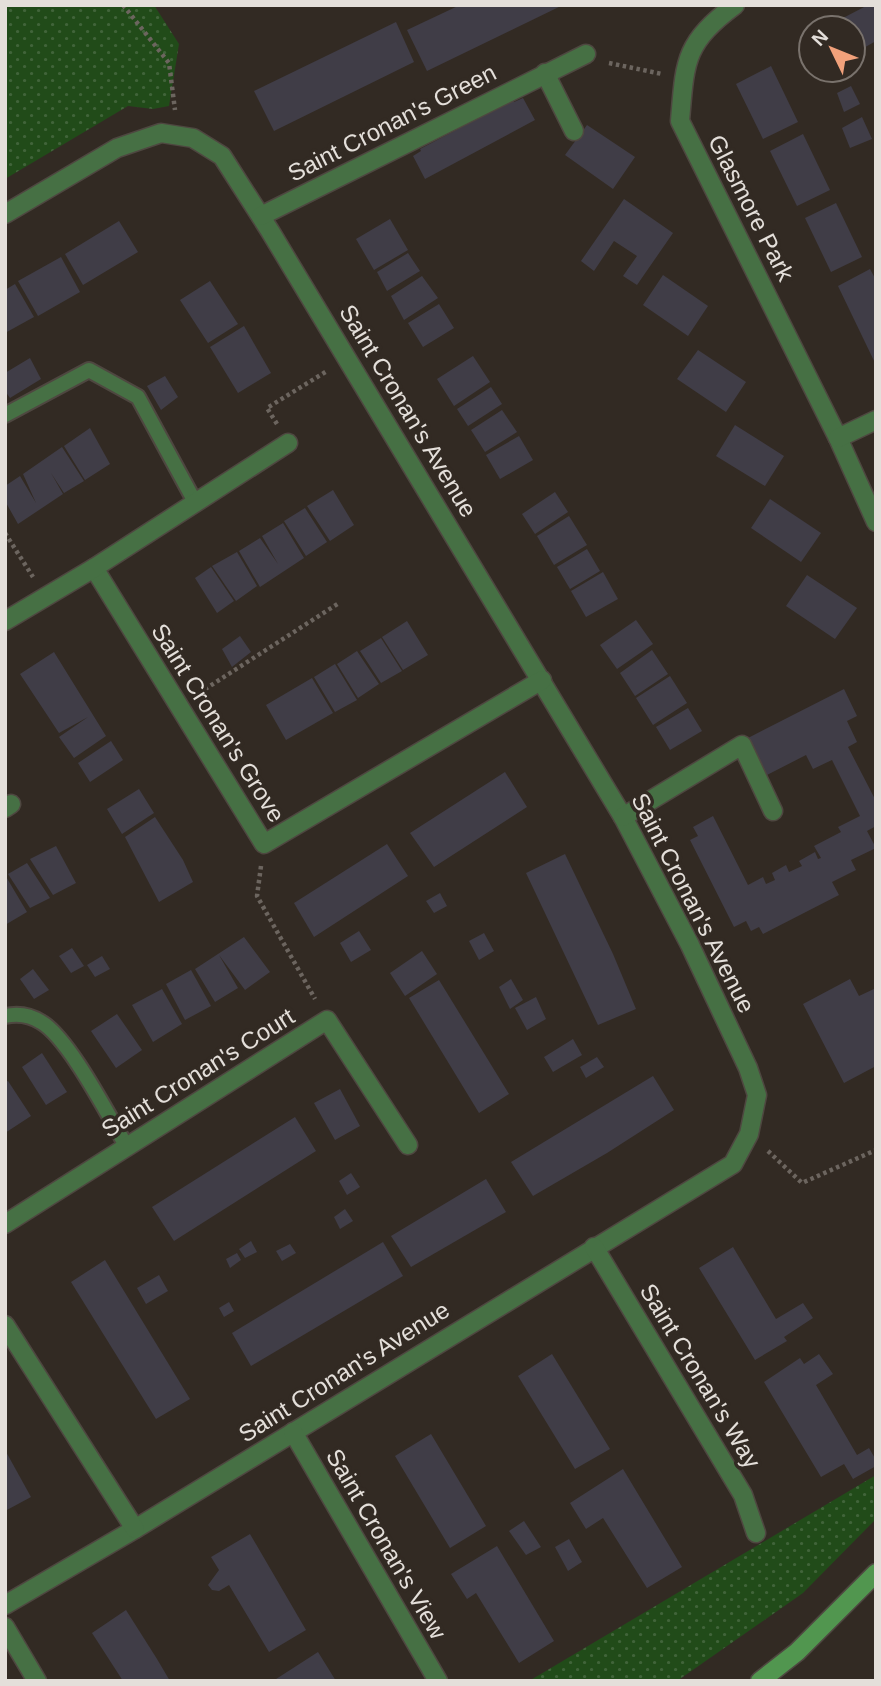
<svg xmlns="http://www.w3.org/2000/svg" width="881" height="1686" viewBox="0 0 881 1686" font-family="Arial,sans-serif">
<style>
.park{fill:url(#park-dots)}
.building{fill:#403d47}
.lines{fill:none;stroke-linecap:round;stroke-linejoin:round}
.lane-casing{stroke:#4e4740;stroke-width:18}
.street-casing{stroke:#4e4740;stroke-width:21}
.secondary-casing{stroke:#4e4740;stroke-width:21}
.path{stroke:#6c655f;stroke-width:4.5;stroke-dasharray:3.5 3.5;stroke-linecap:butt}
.lane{stroke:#467044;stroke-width:14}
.street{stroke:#467044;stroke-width:18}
.secondary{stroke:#51964f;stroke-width:18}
.labels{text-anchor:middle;stroke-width:7;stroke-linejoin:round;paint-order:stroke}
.street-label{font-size:24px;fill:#e4dfda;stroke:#322a23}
</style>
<defs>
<pattern id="park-dots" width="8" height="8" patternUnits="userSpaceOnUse" patternTransform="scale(1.75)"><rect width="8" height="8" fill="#214b19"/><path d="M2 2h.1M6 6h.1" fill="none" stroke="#41643a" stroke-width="1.8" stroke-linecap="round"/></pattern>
</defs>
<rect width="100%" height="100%" fill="#322a23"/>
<g class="park">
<path d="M5 5H154L179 44 169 106 153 109 128 106 5 179Z"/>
<path d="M876 1475V1519L803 1593 677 1681H529Z"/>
</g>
<g class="building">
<path d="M460 5H563L427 71 407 30Z"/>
<path d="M868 5H876V41L860 50 853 37V28H848L843 18Z"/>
<path d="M396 22 414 62 274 131 254 91Z"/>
<path d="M771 66 798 122 763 139 736 84Z"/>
<path d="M851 86 860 104 844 112 837 93Z"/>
<path d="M523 98 535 120 425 179 413 156 421 151 420 149 513 100 514 102Z"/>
<path d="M862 117 872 139 850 148 842 128Z"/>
<path d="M587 125 635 157 613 189 565 155Z"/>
<path d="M803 134 830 190 797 206 770 151Z"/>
<path d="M624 199 673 233 637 285 623 276 637 256 614 241 594 271 581 261Z"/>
<path d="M836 203 862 257 831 272 805 218Z"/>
<path d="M390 219 408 250 374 270 356 239Z"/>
<path d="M119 221 138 252 83 285 65 254Z"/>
<path d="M408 253 420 271 387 291 377 272Z"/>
<path d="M61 257 80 292 38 316 18 281Z"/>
<path d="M870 269 876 280V365L838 286Z"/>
<path d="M663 275 708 306 688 336 643 305Z"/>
<path d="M422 276 438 298 404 320 391 296Z"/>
<path d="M210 281 238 324 208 343 180 300Z"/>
<path d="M15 284 34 317 5 333V290Z"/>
<path d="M439 304 454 328 423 347 408 323Z"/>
<path d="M244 326 271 373 238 393 210 347Z"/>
<path d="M698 350 746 382 726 412 677 379Z"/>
<path d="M473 356 490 382 454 406 437 379Z"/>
<path d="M30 358 41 379 10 398 5 391V373Z"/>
<path d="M165 376 178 397 161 410 147 386Z"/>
<path d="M491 387 502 404 468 426 457 409Z"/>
<path d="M502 410 517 432 485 452 471 430Z"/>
<path d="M735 425 784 456 765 486 716 456Z"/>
<path d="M90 428 110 464 85 480 64 446Z"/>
<path d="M519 436 533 460 500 479 486 455Z"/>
<path d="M62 447 84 481 64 493 51 473 63 494 18 524 5 501V486L20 476 36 503 23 474Z"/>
<path d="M333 490 354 525 330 541 307 506Z"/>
<path d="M555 492 568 512 535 534 522 514Z"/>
<path d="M770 499 821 533 801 562 751 528Z"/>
<path d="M305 508 327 542 306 556 284 521Z"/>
<path d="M569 516 587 545 554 565 537 536Z"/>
<path d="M283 523 304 558 260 587 239 551 260 538 278 564 262 536Z"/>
<path d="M587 549 600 571 570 589 557 567Z"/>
<path d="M237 552 257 586 236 601 212 566Z"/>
<path d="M211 567 234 601 217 613 195 578Z"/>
<path d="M603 572 618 599 586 617 571 591Z"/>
<path d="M807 575 857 608 835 639 786 606Z"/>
<path d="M636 620 653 644 617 669 600 645Z"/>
<path d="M407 621 428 655 403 670 382 637Z"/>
<path d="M240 636 251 652 232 667 222 649Z"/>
<path d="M381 638 402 671 381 683 360 651Z"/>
<path d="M652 650 668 674 635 696 620 673Z"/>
<path d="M357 651 379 684 358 698 337 664Z"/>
<path d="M54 652 106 736 74 758 59 737 88 717 59 733 20 674Z"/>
<path d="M335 664 357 700 335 712 314 677Z"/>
<path d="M670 676 687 703 653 725 636 698Z"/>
<path d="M312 678 333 713 286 740 266 705Z"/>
<path d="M844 689 857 716 847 721 857 742 848 747 876 801V826L867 831 876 848 851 860 856 870 832 882 839 895 763 934 759 927 751 931 746 921 734 927 690 840 698 836 693 827 713 816 748 885 763 877 766 884 775 880 772 873 786 865 789 872 802 866 799 861 815 852 818 859 821 858 814 846 841 832 838 827 860 816 832 760 813 769 806 755 767 775 748 738Z"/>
<path d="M688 708 702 731 670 750 656 727Z"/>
<path d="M111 741 123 760 90 782 78 763Z"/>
<path d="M505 772 527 807 434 867 410 833Z"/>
<path d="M139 789 154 813 122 834 107 809Z"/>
<path d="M155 817 183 860 193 882 159 902 125 837Z"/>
<path d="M387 844 408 876 314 937 294 903Z"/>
<path d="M56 846 76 883 53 895 30 859Z"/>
<path d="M565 854 613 954 636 1009 598 1025 526 873Z"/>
<path d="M27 863 50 898 30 908 8 874Z"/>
<path d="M5 875 27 912 5 925Z"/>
<path d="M440 893 447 906 434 913 426 901Z"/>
<path d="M359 931 371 950 351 962 340 943Z"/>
<path d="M484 933 494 951 479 960 469 941Z"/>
<path d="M244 937 270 972 245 990 219 955 238 988 215 1002 195 969Z"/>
<path d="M72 948 84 966 71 973 59 956Z"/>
<path d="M422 951 437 974 405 996 390 973Z"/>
<path d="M102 956 110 969 95 977 87 965Z"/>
<path d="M33 969 49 990 34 999 20 979Z"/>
<path d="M191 970 211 1006 185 1020 166 984Z"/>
<path d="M511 979 523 1000 510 1009 499 987Z"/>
<path d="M850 979 859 996 876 988V1066L844 1083 803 1004Z"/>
<path d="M439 980 509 1094 479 1113 409 998Z"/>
<path d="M162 989 182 1024 153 1042 132 1005Z"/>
<path d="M536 997 546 1019 527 1030 515 1008Z"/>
<path d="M117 1014 142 1050 116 1068 91 1031Z"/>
<path d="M573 1039 582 1055 553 1072 544 1057Z"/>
<path d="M42 1053 67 1092 46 1105 22 1067Z"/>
<path d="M597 1057 604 1067 586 1078 580 1067Z"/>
<path d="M653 1076 674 1110 607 1153 533 1196 511 1162Z"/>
<path d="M8 1081 31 1116 5 1133V1082Z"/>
<path d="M340 1089 360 1126 335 1140 314 1103Z"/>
<path d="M295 1117 316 1151 174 1241 152 1207Z"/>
<path d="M351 1173 360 1187 347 1195 339 1181Z"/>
<path d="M486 1179 506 1212 411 1267 391 1236Z"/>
<path d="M345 1209 353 1221 340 1229 334 1217Z"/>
<path d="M251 1241 257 1252 245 1258 239 1249Z"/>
<path d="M383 1242 403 1276 251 1366 232 1333Z"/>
<path d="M290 1244 296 1253 282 1261 276 1251Z"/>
<path d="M733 1247 776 1319 803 1303 813 1318 784 1337 787 1341 755 1360 699 1268Z"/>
<path d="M237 1253 241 1260 230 1268 226 1259Z"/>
<path d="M105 1260 190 1399 156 1419 71 1282Z"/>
<path d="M159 1275 168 1291 146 1304 137 1288Z"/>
<path d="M229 1302 234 1311 224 1317 219 1308Z"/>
<path d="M552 1354 610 1449 575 1469 518 1376Z"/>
<path d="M819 1354 833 1374 816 1385 857 1455 869 1448 876 1460V1466L853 1479 844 1464 821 1477 764 1382 800 1358 804 1364Z"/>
<path d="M431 1434 486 1526 450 1548 395 1456Z"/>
<path d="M5 1450 31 1497 5 1511Z"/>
<path d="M623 1469 682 1567 647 1588 603 1518 586 1529 570 1503Z"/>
<path d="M524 1521 541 1547 526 1555 509 1531Z"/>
<path d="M250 1534 306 1630 269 1652 229 1585 219 1591 212 1590 208 1585 219 1570 211 1557Z"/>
<path d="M569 1539 582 1562 568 1571 555 1547Z"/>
<path d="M497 1546 554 1641 519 1663 476 1593 467 1599 451 1574Z"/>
<path d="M126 1610 157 1659 170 1681H123L92 1633Z"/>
<path d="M318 1652 336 1681H273Z"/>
</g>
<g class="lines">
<g class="lane-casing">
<g id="lane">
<path d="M5 415 89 370 138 397 195 502"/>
<path d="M5 1016C18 1013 30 1015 41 1022 69 1038 109 1117 127 1147"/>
</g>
</g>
<g class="street-casing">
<g id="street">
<path d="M735 5C684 43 685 61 680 121L838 438 876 522"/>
<path d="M545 73 574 131"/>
<path d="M5 214 117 148 161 133 193 138 222 156 270 231 623 817 690 945 748 1068 757 1095 749 1134 733 1164 135 1529 5 1605"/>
<path d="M261 216 586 54"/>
<path d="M838 438 876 420"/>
<path d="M94 568 264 844 542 680"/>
<path d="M5 621 94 568 288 443"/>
<path d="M5 808 11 804"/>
<path d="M623 817 742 745 773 811"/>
<path d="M5 1224 327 1020 408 1145"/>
<path d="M594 1247 743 1495 756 1533"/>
<path d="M5 1325 135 1529"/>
<path d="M293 1432 438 1681"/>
<path d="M5 1627 37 1681"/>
</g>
</g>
<g class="secondary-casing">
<path id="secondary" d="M760 1681 797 1652 876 1573"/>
</g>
<g class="path">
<path d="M123 5 169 63 175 110"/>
<path d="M609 63 662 74"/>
<path d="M277 424 267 408 327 371"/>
<path d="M5 533 33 577"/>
<path d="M199 693 339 603"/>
<path d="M261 866 257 896 315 999"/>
<path d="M768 1151 802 1183 876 1150"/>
</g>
<use href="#lane" class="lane"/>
<use href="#street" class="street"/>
<use href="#secondary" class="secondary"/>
</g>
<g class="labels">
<g class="street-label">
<text transform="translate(392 123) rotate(-27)" y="8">Saint Cronan's Green</text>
<text transform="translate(751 208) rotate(63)" y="8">Glasmore Park</text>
<text transform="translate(408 411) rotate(59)" y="8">Saint Cronan's Avenue</text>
<text transform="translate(218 723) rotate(58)" y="8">Saint Cronan's Grove</text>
<text transform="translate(693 903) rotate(63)" y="8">Saint Cronan's Avenue</text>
<text transform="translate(198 1073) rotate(-32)" y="8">Saint Cronan's Court</text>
<text transform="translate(344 1372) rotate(-32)" y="8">Saint Cronan's Avenue</text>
<text transform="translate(700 1376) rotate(59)" y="8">Saint Cronan's Way</text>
<text transform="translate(386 1544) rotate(60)" y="8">Saint Cronan's View</text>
</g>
</g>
<rect width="881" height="1686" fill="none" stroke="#e4dfda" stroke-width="14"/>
<g transform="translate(832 49) rotate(313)"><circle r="33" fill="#322a23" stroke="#79726c" stroke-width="2"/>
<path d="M0-5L12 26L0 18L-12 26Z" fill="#f1a17b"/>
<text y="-10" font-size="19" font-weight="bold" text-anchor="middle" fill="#e4dfda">N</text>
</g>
</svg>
